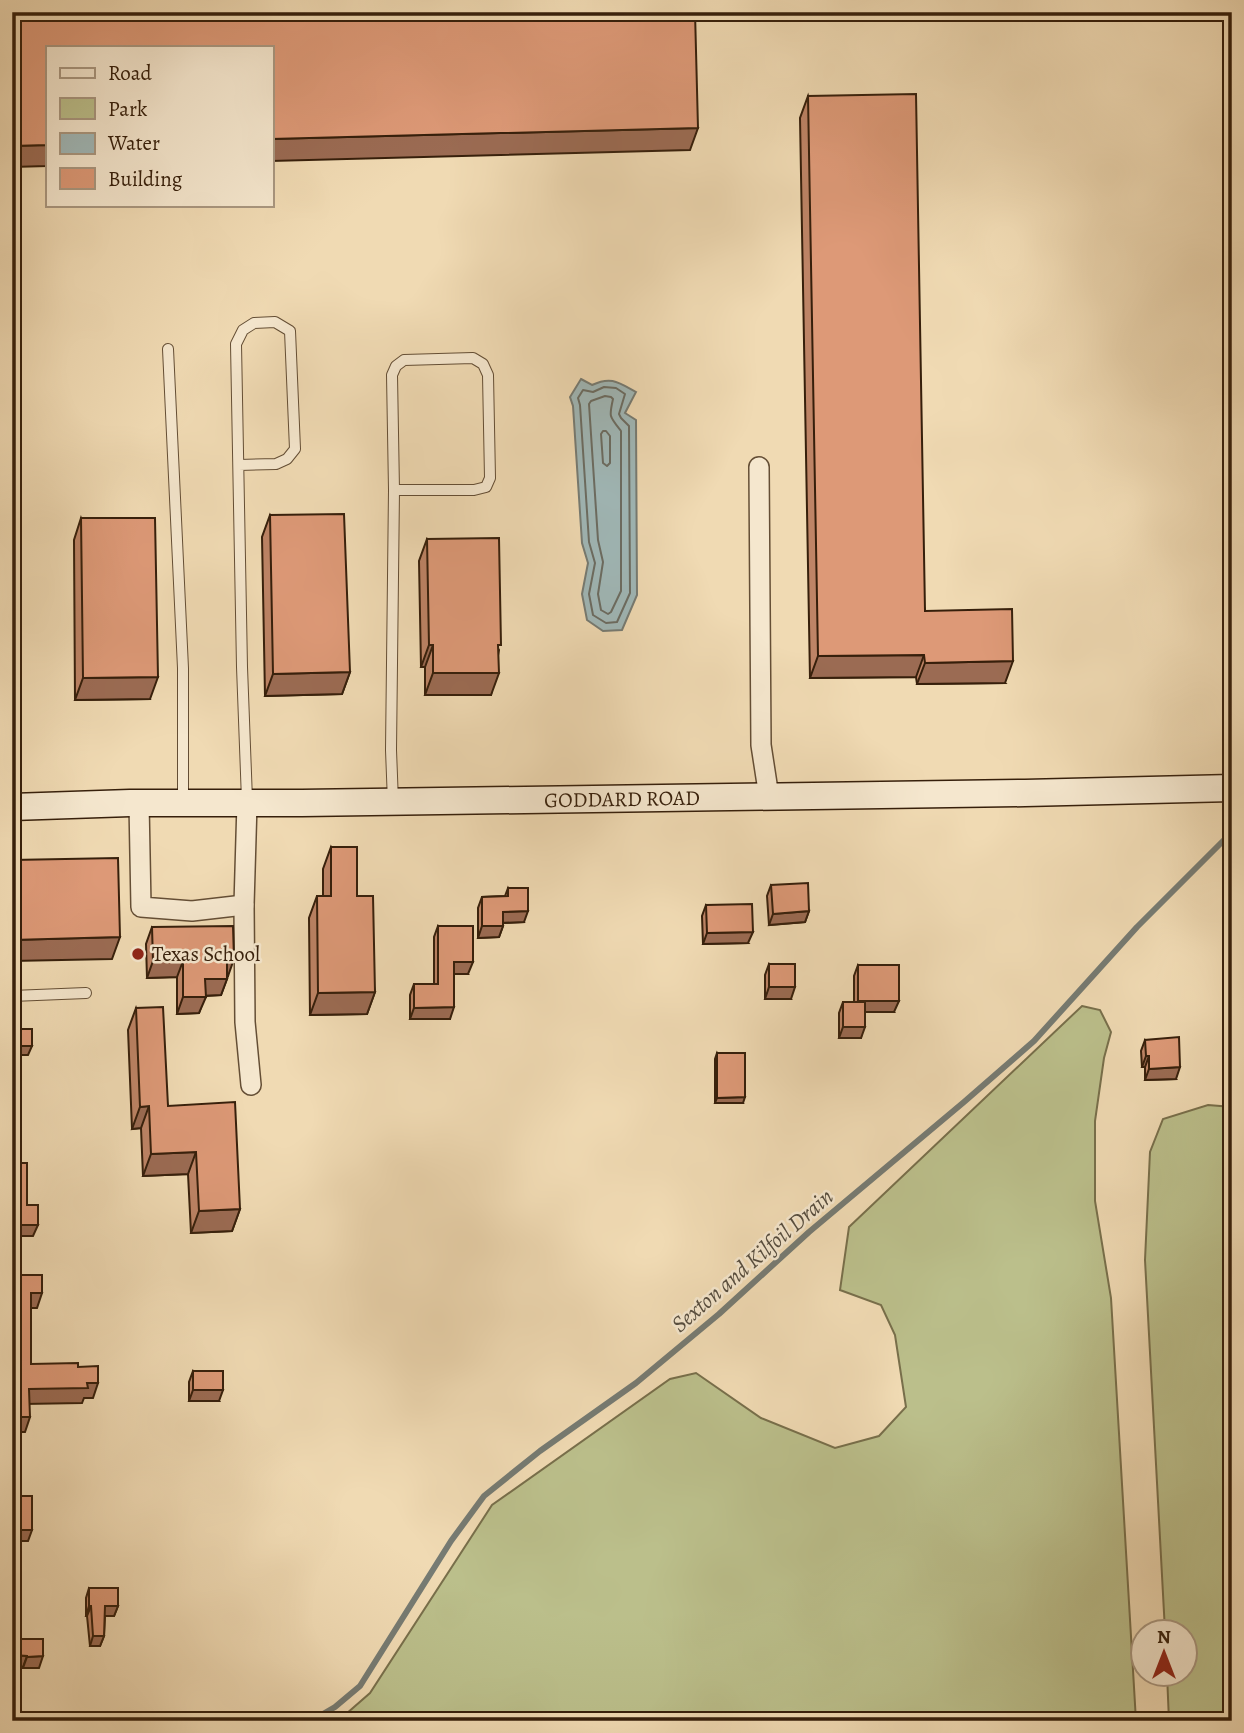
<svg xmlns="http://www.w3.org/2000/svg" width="1244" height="1733" viewBox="0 0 1244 1733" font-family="Alegreya,serif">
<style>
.green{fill:#bbbf8b;stroke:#786f4b;stroke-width:2}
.water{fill:#a0b8b8;stroke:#767b73;stroke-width:2}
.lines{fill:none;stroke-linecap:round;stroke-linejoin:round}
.shore{stroke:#6b6c62;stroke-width:2}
.stream{stroke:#767b73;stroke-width:6}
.lane-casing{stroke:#644e35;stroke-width:12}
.street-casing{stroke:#644e35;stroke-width:22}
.secondary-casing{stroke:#361f0b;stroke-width:29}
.lane{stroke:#f5e7ce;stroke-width:10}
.street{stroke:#f5e7ce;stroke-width:19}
.secondary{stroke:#f5e7ce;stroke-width:26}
.wall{fill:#be8466;stroke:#361f0b;stroke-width:2}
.shaded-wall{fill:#9b6b53;stroke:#361f0b;stroke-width:2}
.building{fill:#d97;stroke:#361f0b;stroke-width:2}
.poi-dot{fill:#8f2418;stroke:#f5e7ce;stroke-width:2.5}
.labels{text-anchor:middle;stroke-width:5;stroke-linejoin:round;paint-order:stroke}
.street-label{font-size:21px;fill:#361f0b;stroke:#f5e7ce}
.poi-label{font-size:21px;fill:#361f0b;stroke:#f5e7ce;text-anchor:start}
.water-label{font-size:23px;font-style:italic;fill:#564d3f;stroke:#f5e7ce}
</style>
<rect width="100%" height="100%" fill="#f0dab3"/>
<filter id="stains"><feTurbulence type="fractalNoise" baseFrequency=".00286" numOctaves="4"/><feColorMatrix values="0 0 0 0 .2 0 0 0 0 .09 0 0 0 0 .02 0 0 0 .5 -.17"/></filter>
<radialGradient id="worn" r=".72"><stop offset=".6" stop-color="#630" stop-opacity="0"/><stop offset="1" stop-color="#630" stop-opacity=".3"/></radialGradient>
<g class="green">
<path d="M1082 1006 1100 1010 1111 1032 1104 1058 1095 1121V1201L1111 1298 1136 1721H338L370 1693 492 1505 670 1379 696 1373 761 1418 835 1448 879 1436 906 1407 895 1335 881 1305 840 1290 849 1227Z"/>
<path d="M1208 1105 1232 1107V1721H1169L1167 1674H1184V1632L1165 1631 1145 1260 1150 1152 1163 1119Z"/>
</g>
<path class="water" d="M581 379 592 385C611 376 618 382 636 392L625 413 636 420 637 595 622 630 603 631 587 620 582 594 588 563 582 543 573 406 570 397Z"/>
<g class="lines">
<g class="shore">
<path d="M604 387 616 388 625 394 619 414 621 418 629 426 630 593 617 622 606 623 593 615 589 594 595 563 589 542 580 405 578 398 583 390 593 392Z"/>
<path d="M605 396 611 397 613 399C609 417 609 416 621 431V591L611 612 608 614 601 610 598 594 603 562 598 540 589 404 591 401Z"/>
<path d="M603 431H606L610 436V463L607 466 603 463 601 434Z"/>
</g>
<path class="stream" d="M311 1721 335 1707 360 1686 451 1541 484 1496 540 1451 636 1383 719 1314 809 1232 964 1102 1034 1041 1137 927 1232 832"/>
<g class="lane-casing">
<g id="lane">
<path d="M168 349 183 668V803"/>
<path d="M239 465 276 464 287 459 295 449 290 331 275 322 254 323 243 330 236 344 242 667 247 800"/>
<path d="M393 802 391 750 394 490 392 375 396 366 404 360 473 358 483 364 488 375 490 478 486 487 474 490H394"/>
<path d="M12 996 86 993"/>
</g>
</g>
<g class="street-casing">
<g id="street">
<path d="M759 467 761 745 769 797"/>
<path d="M139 803 141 907 192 911 244 905"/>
<path d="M247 803 244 905 245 1022 251 1085"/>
</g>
</g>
<g class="secondary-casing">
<path id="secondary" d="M12 807 130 803H302L1025 793 1232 788"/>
</g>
<use href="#lane" class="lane"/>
<use href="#street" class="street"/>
<use href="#secondary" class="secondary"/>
</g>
<g class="wall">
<path d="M808 96 925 611 1005 683 917 684 916 677 810 678 800 118Z"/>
<path d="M270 515 350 672 342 694 265 696 262 537Z"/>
<path d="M81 518 150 699 75 700 74 540Z"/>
<path d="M427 539 499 650 491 695H425V667H421L419 561Z"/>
<path d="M331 847 357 896 375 992 367 1014 310 1015 309 918 317 896H323V869Z"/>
<path d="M771 885 809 911 805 922 769 925 767 896Z"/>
<path d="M508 888 524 922 503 923V926L499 937 478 938V908L482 897 505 896Z"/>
<path d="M706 905 748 943 703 944 702 916Z"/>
<path d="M438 926 468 974H454L450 1019H410V995L414 984H434V937Z"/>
<path d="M152 927 228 976 221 995 205 996 199 1013 177 1014V977L147 978 146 944Z"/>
<path d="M769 964 791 999H765V975Z"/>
<path d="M858 965 894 1012H865L861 1038H839V1013L843 1002H854V976Z"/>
<path d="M136 1008 168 1106 240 1209 232 1231 191 1233 188 1174 143 1176 141 1128 132 1129 128 1030Z"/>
<path d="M1145 1040 1176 1079 1145 1080V1067H1142L1141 1051Z"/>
<path d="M717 1053 743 1103H715V1059Z"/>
<path d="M193 1371 219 1401H189V1382Z"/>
<path d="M89 1588 118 1606 114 1616H105L104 1636 100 1646H90L87 1616H86V1598Z"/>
</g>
<g class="shaded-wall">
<path d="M698 128 690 150 271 161V139Z"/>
<path d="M47 145V166L12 167V146Z"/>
<path d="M429 645H433L425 667H421Z"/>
<path d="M924 655 916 677 810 678 818 656Z"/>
<path d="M1013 661 1005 683 917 684 925 663Z"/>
<path d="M350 672 342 694 265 696 273 674Z"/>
<path d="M433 673H499L491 695H425Z"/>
<path d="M158 677 150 699 75 700 83 678Z"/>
<path d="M528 911 524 922 499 923 503 912Z"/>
<path d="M809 911 805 922 769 925 773 914Z"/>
<path d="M482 926H503L499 937 478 938Z"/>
<path d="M753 932 748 943 703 944 707 933Z"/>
<path d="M120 937 112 959 12 961V940Z"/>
<path d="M227 959H234L228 976H220Z"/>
<path d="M153 961H183L177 977 147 978Z"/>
<path d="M454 962H473L468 974H450Z"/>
<path d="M205 979H227L221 995 199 996Z"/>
<path d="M769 987H795L791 999H765Z"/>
<path d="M375 992 367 1014 310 1015 318 993Z"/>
<path d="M183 997H206L199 1013 177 1014Z"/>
<path d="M858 1001H899L894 1012H854Z"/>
<path d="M454 1007 450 1019H410L414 1008Z"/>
<path d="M843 1027H865L861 1038H839Z"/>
<path d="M12 1046H32L28 1055H12Z"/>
<path d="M1146 1056H1149L1145 1067H1142Z"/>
<path d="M1180 1067 1176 1079 1145 1080 1149 1069Z"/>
<path d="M745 1097 743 1103H715L717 1098Z"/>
<path d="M149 1106 141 1128 132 1129 140 1107Z"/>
<path d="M196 1152 188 1174 143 1176 151 1154Z"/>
<path d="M240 1209 232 1231 191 1233 199 1211Z"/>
<path d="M12 1225H38L33 1236H12Z"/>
<path d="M31 1293H42L37 1308H26Z"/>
<path d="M87 1383H98L93 1398H84L82 1403 24 1404 29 1389Z"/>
<path d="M193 1390H223L219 1401H189Z"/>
<path d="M12 1417H30L25 1432H12Z"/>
<path d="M12 1530H32L28 1541H12Z"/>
<path d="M89 1606H91L87 1616H86Z"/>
<path d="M105 1606H118L114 1616H101Z"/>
<path d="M93 1636H104L100 1646H90Z"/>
<path d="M12 1655 27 1656 23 1667 12 1666Z"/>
<path d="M43 1656 39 1668H23L27 1657Z"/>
</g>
<g class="building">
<path d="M12 12H695L698 128 271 139V47H47V145L12 146Z"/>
<path d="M916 94 925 611 1012 609 1013 661 925 663 924 655 818 656 808 96Z"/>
<path d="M344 514 350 672 273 674 270 515Z"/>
<path d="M81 518H155L158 677 83 678Z"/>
<path d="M499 538 501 645H498L499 673H433V645H429L427 539Z"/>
<path d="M331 847H357V896H373L375 992 318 993 317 896H331Z"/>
<path d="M118 858 120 937 12 940V860Z"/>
<path d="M808 883 809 911 773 914 771 885Z"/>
<path d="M508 888H528V911L503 912V926H482V897L508 896Z"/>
<path d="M752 904 753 932 707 933 706 905Z"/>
<path d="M233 926 234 959H227V979H205L206 997H183V961H153L152 927Z"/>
<path d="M438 926H473V962H454V1007L414 1008V984H438Z"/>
<rect x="769" y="964" width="26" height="23"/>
<rect x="858" y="965" width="41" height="36"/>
<rect x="843" y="1002" width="22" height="25"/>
<path d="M163 1007 168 1106 235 1102 240 1209 199 1211 196 1152 151 1154 149 1106 140 1107 136 1008Z"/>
<rect x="12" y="1029" width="20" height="17"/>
<path d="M1179 1037 1180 1067 1149 1069V1056H1146L1145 1040Z"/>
<path d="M717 1053H745V1097L717 1098Z"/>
<path d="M12 1163H27V1205H38V1225H12Z"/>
<path d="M12 1275H42V1293H31V1364L78 1363V1367L98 1366V1383H87L88 1388 29 1389 30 1417H12Z"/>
<rect x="193" y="1371" width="30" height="19"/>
<rect x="12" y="1496" width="20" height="34"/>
<path d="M89 1588H118V1606H105L104 1636H93L91 1606H89Z"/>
<path d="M12 1639H43V1656L27 1657V1656L12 1655Z"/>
</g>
<circle class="poi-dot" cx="138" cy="954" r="7"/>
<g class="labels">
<g class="street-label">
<text transform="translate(622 799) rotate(-1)" y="7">GODDARD ROAD</text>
</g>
<g class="poi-label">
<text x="152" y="961">Texas School</text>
</g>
<g class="water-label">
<text transform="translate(752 1260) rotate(-41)" y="8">Sexton and Kilfoil Drain</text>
</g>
</g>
<rect width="1244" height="1733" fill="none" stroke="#f0dab3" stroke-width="42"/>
<rect x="14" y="14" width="1216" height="1705" fill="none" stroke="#361f0b" stroke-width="3.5"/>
<rect x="21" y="21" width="1202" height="1691" fill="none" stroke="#361f0b" stroke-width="2"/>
<rect x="46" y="46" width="228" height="161" fill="#f5e7ce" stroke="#a99780" stroke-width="2"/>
<rect x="60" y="68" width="35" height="10" fill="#f5e7ce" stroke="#a99780" stroke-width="2"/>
<text x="108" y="80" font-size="21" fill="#361f0b">Road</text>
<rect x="60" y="98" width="35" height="21" fill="#bbbf8b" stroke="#a99780" stroke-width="2"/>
<text x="108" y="116" font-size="21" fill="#361f0b">Park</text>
<rect x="60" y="133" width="35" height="21" fill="#a0b8b8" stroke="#a99780" stroke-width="2"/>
<text x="108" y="150" font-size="21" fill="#361f0b">Water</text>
<rect x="60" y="168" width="35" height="21" fill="#dd9977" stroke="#a99780" stroke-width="2"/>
<text x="108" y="186" font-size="21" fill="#361f0b">Building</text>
<g transform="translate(1164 1653)"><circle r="33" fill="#f5e7ce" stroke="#a99780" stroke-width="2"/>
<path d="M0-5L12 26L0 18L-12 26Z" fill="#8f2418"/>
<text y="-10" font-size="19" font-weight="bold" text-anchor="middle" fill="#361f0b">N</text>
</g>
<rect width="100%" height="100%" filter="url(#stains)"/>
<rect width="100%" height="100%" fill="url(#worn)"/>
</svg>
